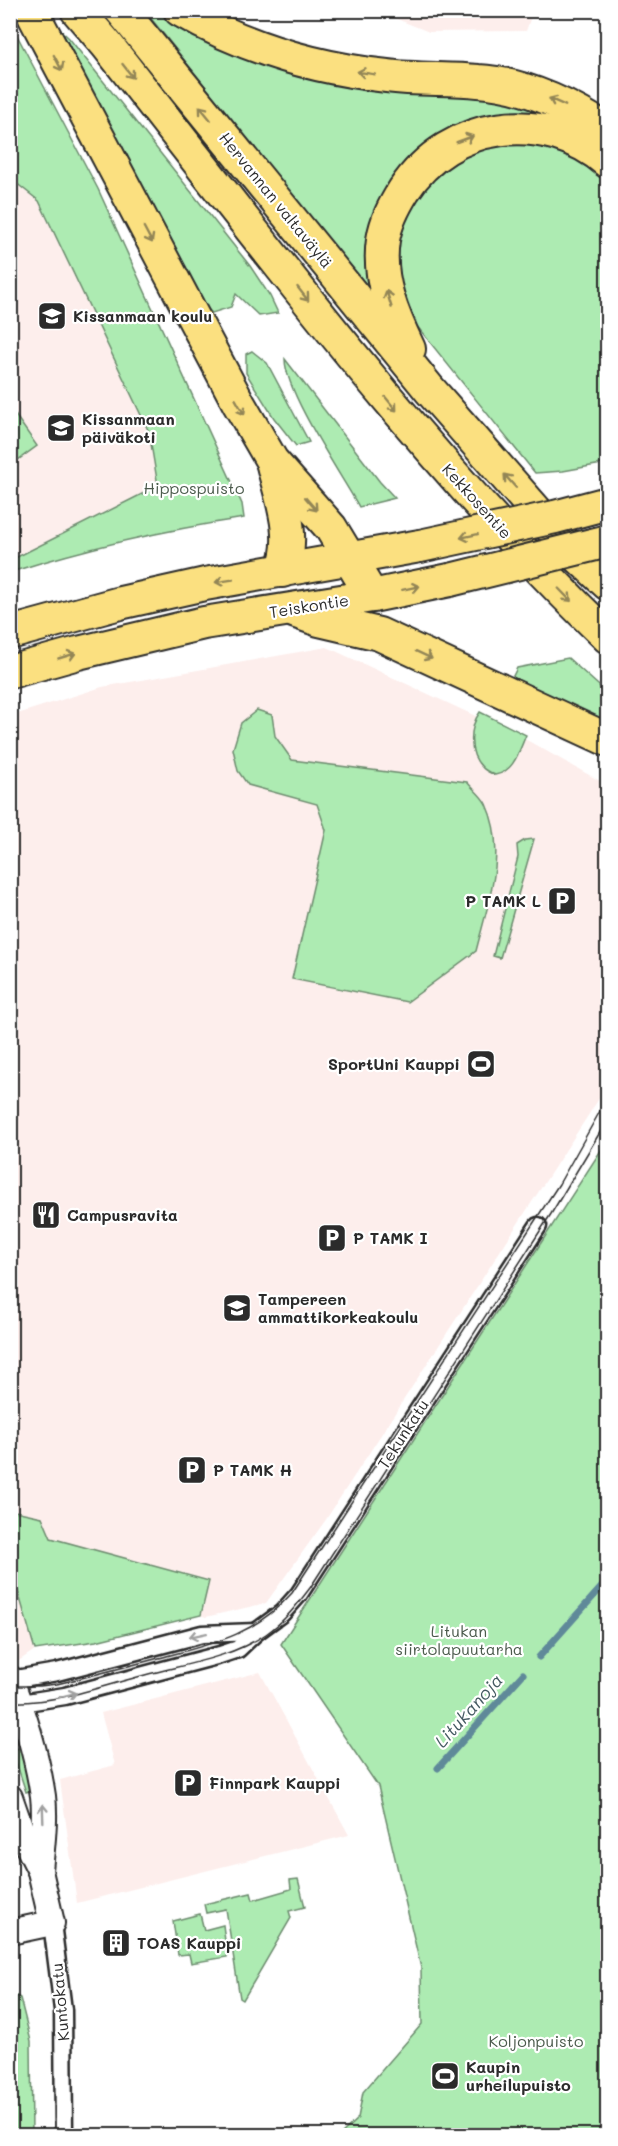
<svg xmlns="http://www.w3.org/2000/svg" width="618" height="2146" font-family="Mali,sans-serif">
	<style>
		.built { fill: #fdeeec }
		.green { fill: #adebb2; stroke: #6c8b6e; stroke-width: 1.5 }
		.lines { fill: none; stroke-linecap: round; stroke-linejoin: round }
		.stream { stroke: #5f8999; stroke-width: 7 }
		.street-casing { stroke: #2b2b2b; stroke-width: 21 }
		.secondary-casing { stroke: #2b2b2b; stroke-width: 28 }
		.highway-casing { stroke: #2b2b2b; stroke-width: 36 }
		.street { stroke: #fff; stroke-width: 16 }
		.secondary { stroke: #fff; stroke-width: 24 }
		.highway { stroke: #fbe080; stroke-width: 32 }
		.tram { stroke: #2b2b2b; stroke-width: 1.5 }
		.highway-bridge-casing { stroke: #2b2b2b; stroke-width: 36; stroke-linecap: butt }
		.highway-bridge { stroke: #fbe080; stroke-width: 32 }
		.oneway { stroke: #938656 }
		.oneway2 { stroke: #a0a0a0 }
		.labels { text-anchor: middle; stroke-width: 4.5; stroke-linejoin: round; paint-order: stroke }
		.street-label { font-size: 16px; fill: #2b2b2b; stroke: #fff }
		.poi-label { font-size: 16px; font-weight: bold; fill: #2b2b2b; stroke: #fff; text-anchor: start }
		.park-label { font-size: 16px; fill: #4c5b4d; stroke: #fff }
		.water-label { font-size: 18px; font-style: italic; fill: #455a62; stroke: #fff }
	</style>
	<rect width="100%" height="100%" fill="#fff"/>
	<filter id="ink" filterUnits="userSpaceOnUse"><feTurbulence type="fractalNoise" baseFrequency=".0167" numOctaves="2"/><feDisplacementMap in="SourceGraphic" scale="12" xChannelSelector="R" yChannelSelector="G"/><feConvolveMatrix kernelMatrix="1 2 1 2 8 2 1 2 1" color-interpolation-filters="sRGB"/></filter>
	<g filter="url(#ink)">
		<g class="built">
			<path d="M377,11H533L526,31L429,32Z"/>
			<path d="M10,179L39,201L149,432L158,486L11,560Z"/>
			<path d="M327,647L523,738L607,785V1082L602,1094L325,1521L266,1603L206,1617L200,1615L96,1641L35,1650L11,1666V716L102,687Z"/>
			<path d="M260,1672L349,1835L77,1903L60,1780L115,1765L101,1713Z"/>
		</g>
		<g class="green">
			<path d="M145,11H159L221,45L526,98L569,125C553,121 536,115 520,113C463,108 397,150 379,205C377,213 379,224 379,233C379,256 379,279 378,302Z"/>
			<path d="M10,22L98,189L242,504L244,518C165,530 86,548 11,572V560L158,486L149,432L39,201L11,179Z"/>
			<path d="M55,25L69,38L250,266L270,296L278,313L259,316L236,294L231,307L212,313L196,298Z"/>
			<path d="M530,137L566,147L607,174V463L563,471L535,473L408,315L397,282V252L402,218L445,159Z"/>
			<path d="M252,351L267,363L309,442L296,446L274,418L246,373V354Z"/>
			<path d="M285,359L380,482L395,498L359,507C341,475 285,392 285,359Z"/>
			<path d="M11,409L37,446L11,465H10Z"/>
			<path d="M568,658L607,693V729L511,680L517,668Z"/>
			<path d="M257,710L272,715L275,736L292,760L467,782C473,789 482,796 486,804C508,852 488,903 476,951L407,1002L292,979L326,830L317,804L248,785L238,771L233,749L241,723Z"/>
			<path d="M480,712L526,735C519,751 514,772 495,775C491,773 485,771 482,767C468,754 469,727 480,712Z"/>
			<path d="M534,839L500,958L493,956L518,857L517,845L525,840Z"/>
			<path d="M607,1141V2135H340L358,2118L363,2092L422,2024L421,1968L378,1786L281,1644Z"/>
			<path d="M10,1510L42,1517L51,1538L209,1581L201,1615L96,1641L35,1650L13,1574L11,1570Z"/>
			<path d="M23,1747L32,1790L26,1792L12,1750Z"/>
			<path d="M298,1879L305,1907L289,1911L291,1918L243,2000L240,1998L226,1909L206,1913L204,1904L251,1893L253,1900L291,1889L290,1880Z"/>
			<path d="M200,1914L204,1930L223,1925L227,1957L191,1963L189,1954L178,1955L173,1921Z"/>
			<path d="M11,1993L20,1998L31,2041L32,2135H11Z"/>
		</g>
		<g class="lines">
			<g class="stream">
				<path d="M539,1657L608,1580"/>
				<path d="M438,1768L523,1674"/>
			</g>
			<g class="street-casing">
				<g id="street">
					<path d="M10,1680L57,1672L202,1634L256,1632"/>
					<path d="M10,1702H27L65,1696L220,1655L238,1649L256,1632L282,1613L299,1594L538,1226"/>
					<path d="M52,1923L63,2010L64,2136"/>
				</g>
			</g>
			<g class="secondary-casing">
				<g id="secondary">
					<path d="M10,1678C25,1716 37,1756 43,1796C46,1820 42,1846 40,1871"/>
					<path d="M10,1797L26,1843L40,1871L52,1923L10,1932"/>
				</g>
			</g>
			<g class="highway-casing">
				<g id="highway">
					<path d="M31,10L239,404L272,461L331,528L372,596"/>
					<path d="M77,10L107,45C267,248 421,457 608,637"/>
					<path d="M121,10L430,390L566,545L608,584"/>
					<path d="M180,10C243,47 315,68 387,76C417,80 448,78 478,81C525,84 569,105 608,131"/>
					<path d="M409,349C393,316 377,278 383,240C386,221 394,206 404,190C450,120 545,108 608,162"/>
					<path d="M273,465C281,498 297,537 282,571"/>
					<path d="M296,612L319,620L379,634L608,740"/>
					<path d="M10,633L120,603L205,584L420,546"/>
					<path d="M10,672L78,653L204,623L372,596L450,580"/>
				</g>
			</g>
			<use href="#street" class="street"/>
			<use href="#secondary" class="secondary"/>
			<use href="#highway" class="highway"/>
			<g class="tram">
				<path d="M10,1686H40L57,1684C91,1676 125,1667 159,1658C212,1644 254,1636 292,1593L559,1184L608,1097"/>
				<path d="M10,1702C56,1704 102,1686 145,1675C185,1664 231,1658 266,1634C285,1621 297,1605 310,1588L551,1214L608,1119"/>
			</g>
			<g class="highway-bridge-casing">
				<g id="highway-bridge">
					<path d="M420,546L555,517L608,503"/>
					<path d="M450,580L608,541"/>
				</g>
			</g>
			<use href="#highway-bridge" class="highway-bridge"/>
		</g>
		<defs><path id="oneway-shaft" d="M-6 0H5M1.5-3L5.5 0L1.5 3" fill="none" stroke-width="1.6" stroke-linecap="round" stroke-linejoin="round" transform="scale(1.5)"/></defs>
		<g class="oneway">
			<use href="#oneway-shaft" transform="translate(58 63) rotate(62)"/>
			<use href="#oneway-shaft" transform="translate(128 71) rotate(52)"/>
			<use href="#oneway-shaft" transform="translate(366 73) rotate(-171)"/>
			<use href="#oneway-shaft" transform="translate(557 102) rotate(-156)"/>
			<use href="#oneway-shaft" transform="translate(205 113) rotate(-129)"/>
			<use href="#oneway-shaft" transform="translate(465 139) rotate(-21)"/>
			<use href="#oneway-shaft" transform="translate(148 235) rotate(62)"/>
			<use href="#oneway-shaft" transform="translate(303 294) rotate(52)"/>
			<use href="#oneway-shaft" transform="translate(389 299) rotate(-107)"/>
			<use href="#oneway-shaft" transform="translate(391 404) rotate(51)"/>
			<use href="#oneway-shaft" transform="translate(240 407) rotate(60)"/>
			<use href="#oneway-shaft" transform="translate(510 481) rotate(-131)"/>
			<use href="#oneway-shaft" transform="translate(311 504) rotate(49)"/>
			<use href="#oneway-shaft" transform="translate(469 536) rotate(168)"/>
			<use href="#oneway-shaft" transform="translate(224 581) rotate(171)"/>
			<use href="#oneway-shaft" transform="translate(411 588) rotate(-12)"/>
			<use href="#oneway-shaft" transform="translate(565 595) rotate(46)"/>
			<use href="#oneway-shaft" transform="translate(424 655) rotate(25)"/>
			<use href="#oneway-shaft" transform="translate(67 656) rotate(-16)"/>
		</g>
		<g class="oneway2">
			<use href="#oneway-shaft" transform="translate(198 1635) rotate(168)"/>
			<use href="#oneway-shaft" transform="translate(68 1695) rotate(-14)"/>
			<use href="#oneway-shaft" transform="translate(43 1813) rotate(-92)"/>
		</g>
	</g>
	<defs>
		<g id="school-square" transform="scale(1.5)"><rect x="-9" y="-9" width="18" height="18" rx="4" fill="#2b2b2b" stroke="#fff"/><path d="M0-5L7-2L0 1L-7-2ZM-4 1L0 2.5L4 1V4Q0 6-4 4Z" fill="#fff"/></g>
		<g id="parking-square" transform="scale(1.5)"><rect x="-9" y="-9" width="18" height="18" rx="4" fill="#2b2b2b" stroke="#fff"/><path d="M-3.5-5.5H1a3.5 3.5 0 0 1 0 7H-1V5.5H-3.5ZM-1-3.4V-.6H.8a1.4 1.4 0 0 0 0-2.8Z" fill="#fff"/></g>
		<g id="stadium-square" transform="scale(1.5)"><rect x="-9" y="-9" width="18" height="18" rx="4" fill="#2b2b2b" stroke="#fff"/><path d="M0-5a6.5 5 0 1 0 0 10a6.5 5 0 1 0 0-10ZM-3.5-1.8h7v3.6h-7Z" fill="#fff"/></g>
		<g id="restaurant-square" transform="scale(1.5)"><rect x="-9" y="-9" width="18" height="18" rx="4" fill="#2b2b2b" stroke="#fff"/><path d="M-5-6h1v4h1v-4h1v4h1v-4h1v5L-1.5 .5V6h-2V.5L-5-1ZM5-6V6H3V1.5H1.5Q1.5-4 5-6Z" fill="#fff"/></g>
		<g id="university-square" transform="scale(1.5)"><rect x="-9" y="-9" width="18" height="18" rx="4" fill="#2b2b2b" stroke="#fff"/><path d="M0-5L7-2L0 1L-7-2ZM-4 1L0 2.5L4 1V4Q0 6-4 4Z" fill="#fff"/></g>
		<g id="building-square" transform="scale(1.5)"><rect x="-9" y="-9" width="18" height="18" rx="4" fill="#2b2b2b" stroke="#fff"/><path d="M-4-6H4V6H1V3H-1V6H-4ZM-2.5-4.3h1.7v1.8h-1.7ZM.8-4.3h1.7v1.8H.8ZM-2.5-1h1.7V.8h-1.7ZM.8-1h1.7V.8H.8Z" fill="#fff"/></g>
	</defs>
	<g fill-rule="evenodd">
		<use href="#school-square" x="52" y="316"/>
		<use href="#school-square" x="61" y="428"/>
		<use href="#parking-square" x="562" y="901"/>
		<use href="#stadium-square" x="481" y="1064"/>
		<use href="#restaurant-square" x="46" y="1215"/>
		<use href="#parking-square" x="332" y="1238"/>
		<use href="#university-square" x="237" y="1308"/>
		<use href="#parking-square" x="192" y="1470"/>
		<use href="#parking-square" x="188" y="1783"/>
		<use href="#building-square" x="116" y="1943"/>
		<use href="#stadium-square" x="445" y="2076"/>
	</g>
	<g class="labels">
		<g class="street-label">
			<text transform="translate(276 200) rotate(51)" y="6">Hervannan valtaväylä</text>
			<text transform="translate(477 501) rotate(48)" y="6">Kekkosentie</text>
			<text transform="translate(309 606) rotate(-9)" y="6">Teiskontie</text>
			<text transform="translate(403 1434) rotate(-57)" y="6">Tekunkatu</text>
			<text transform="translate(60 2002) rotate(-95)" y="6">Kuntokatu</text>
		</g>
		<g class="poi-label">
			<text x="73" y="322">Kissanmaan koulu</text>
			<text x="82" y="425">Kissanmaan<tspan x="82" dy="18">päiväkoti</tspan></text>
			<text x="541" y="907" text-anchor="end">P TAMK L</text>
			<text x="460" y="1070" text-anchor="end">SportUni Kauppi</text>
			<text x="67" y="1221">Campusravita</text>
			<text x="353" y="1244">P TAMK I</text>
			<text x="258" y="1305">Tampereen<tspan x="258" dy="18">ammattikorkeakoulu</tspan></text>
			<text x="213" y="1476">P TAMK H</text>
			<text x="209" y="1789">Finnpark Kauppi</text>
			<text x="137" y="1949">TOAS Kauppi</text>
			<text x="466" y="2073">Kaupin<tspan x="466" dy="18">urheilupuisto</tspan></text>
		</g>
		<g class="park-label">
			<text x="194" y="494">Hippospuisto</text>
			<text x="459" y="1637">Litukan<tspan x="459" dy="18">siirtolapuutarha</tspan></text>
			<text x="536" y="2047">Koljonpuisto</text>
		</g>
		<g class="water-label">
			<text transform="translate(469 1711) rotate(-48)" y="6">Litukanoja</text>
		</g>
	</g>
	<rect width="618" height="2146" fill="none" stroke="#fff" stroke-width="36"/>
	<rect x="18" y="18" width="582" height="2110" fill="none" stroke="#2b2b2b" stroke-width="2" filter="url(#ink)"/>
</svg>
